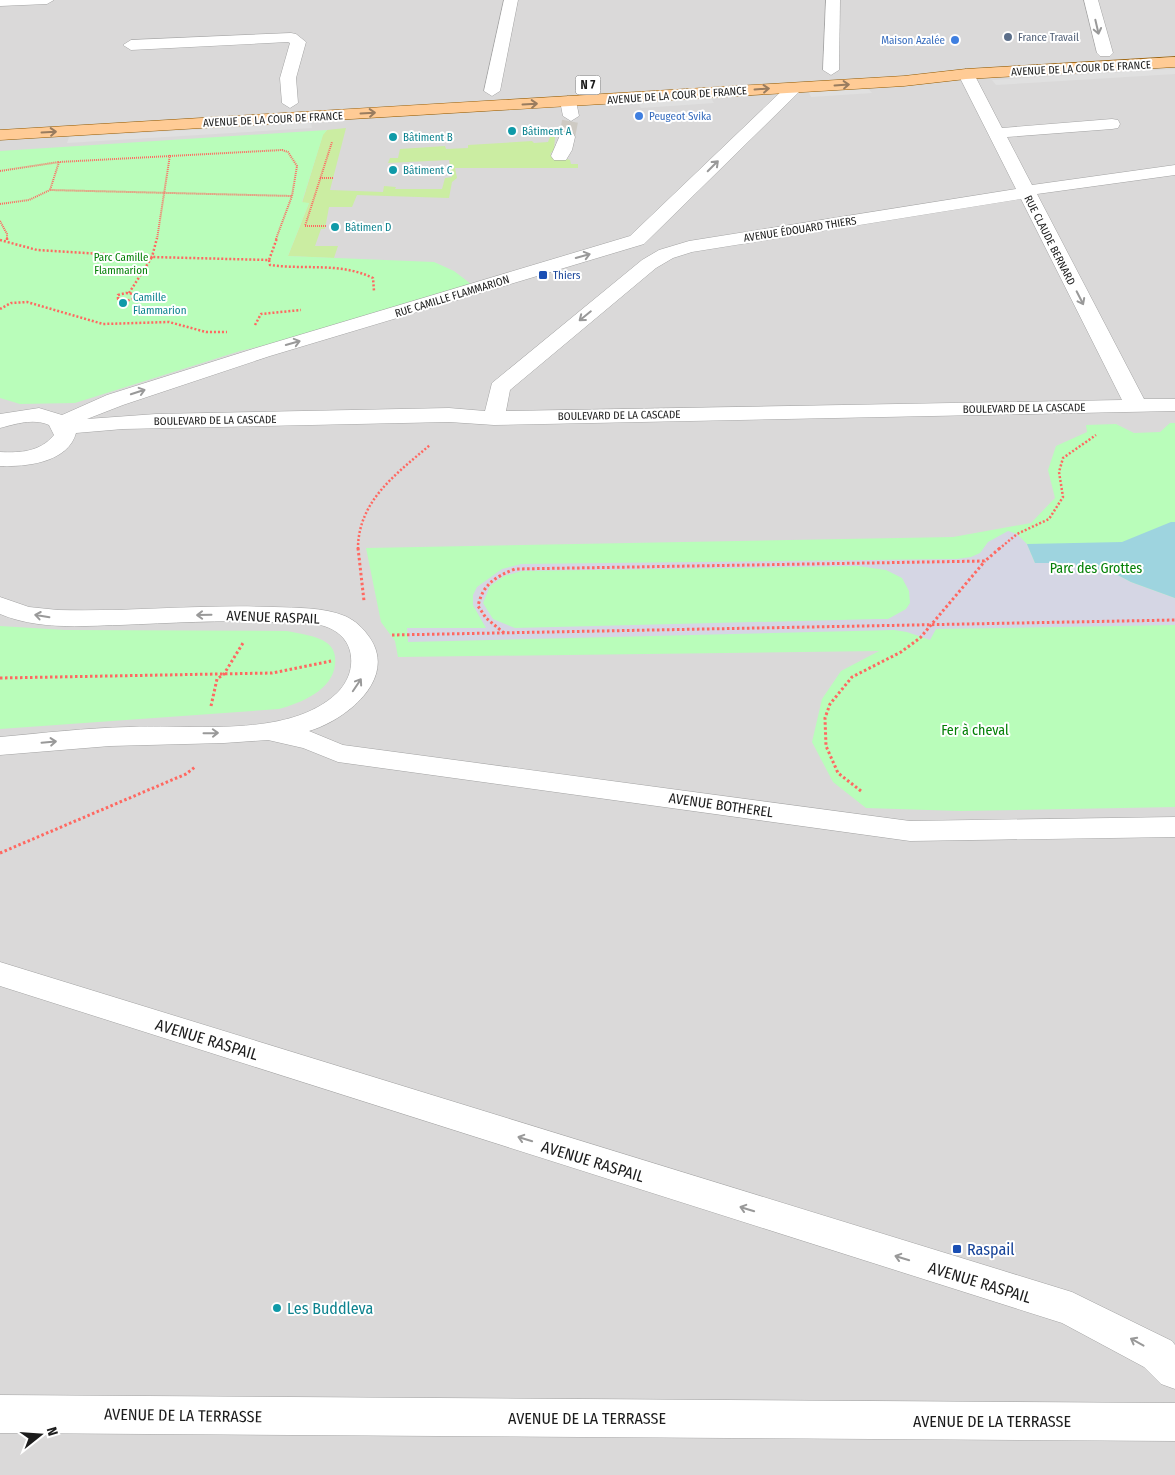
<svg xmlns="http://www.w3.org/2000/svg" width="1175" height="1475" font-family="'Fira Sans Condensed',sans-serif">
	<style>
		.residential { fill: #dad9d9 }
		.grass { fill: #cbeda2 }
		.park { fill: #b9fdba }
		.parking { fill: #e0e0e0 }
		.plaza { fill: #d5d6e4; fill-rule: evenodd }
		.water { fill: #9ed4df }
		.lines { fill: none; stroke-linecap: round; stroke-linejoin: round }
		.minor-tunnel { stroke: #cecac3; stroke-width: 16; stroke-dasharray: 16 8; stroke-linecap: butt }
		.minor-casing { stroke: #a3a3a3; stroke-width: 1 }
		.major-casing { stroke: #945a00; stroke-width: 1 }
		.path-far2 { stroke: #ff6861; stroke-width: 2; stroke-dasharray: 1 1; stroke-linecap: butt }
		.path-far1 { stroke: #ff6861; stroke-width: 2.5; stroke-dasharray: 2 2; stroke-linecap: butt }
		.path { stroke: #ff6861; stroke-width: 3; stroke-dasharray: 2.5 2.5; stroke-linecap: butt }
		.minor { fill: #fff; fill-rule: evenodd }
		.major { fill: #ffcb95; fill-rule: evenodd }
		.oneway { stroke: #999 }
		.oneway2 { stroke: #997c5f }
		.service-dot { fill: #5c6f8a; stroke: #fff; stroke-width: 2 }
		.shop-dot { fill: #3f7fe0; stroke: #fff; stroke-width: 2 }
		.culture-dot { fill: #0f9aa8; stroke: #fff; stroke-width: 2 }
		.transit-dot { fill: #1a4fb4; stroke: #fff; stroke-width: 2 }
		.labels { text-anchor: middle; stroke-width: 4; stroke-linejoin: round; paint-order: stroke }
		.far-service-label { font-size: 11px; fill: #4e5e75; stroke: #fff; text-anchor: start }
		.far-shop-label { font-size: 11px; fill: #366cbe; stroke: #fff; text-anchor: end }
		.far-street-label { font-size: 11px; fill: #1c1c1c; stroke: #fff }
		.far-culture-label { font-size: 11px; fill: #0d838f; stroke: #fff; text-anchor: start }
		.far-park-label { font-size: 11px; fill: #048007; stroke: #fff }
		.far-transit-label { font-size: 11px; fill: #164399; stroke: #fff; text-anchor: start }
		.shield { fill: #fff; stroke: #606060; stroke-width: 1 }
		.shield-label { font-size: 12px; font-weight: bold; fill: #1c1c1c }
		.park-label { font-size: 14px; fill: #048007; stroke: #fff }
		.street-label { font-size: 14px; fill: #1c1c1c; stroke: #fff }
		.near-street-label { font-size: 16px; fill: #1c1c1c; stroke: #fff }
		.near-transit-label { font-size: 16px; fill: #164399; stroke: #fff; text-anchor: start }
		.near-culture-label { font-size: 16px; fill: #0d838f; stroke: #fff; text-anchor: start }
	</style>
	<rect width="100%" height="100%" fill="#eee9e1"/>
	<rect class="residential" x="0" y="0" width="1175" height="1475"/>
	<path class="grass" d="M346,128L330,190L383,192L384,186L396,187L395,189H442L445,178L452,177L449,160L388,163L390,158H398L400,149L445,146L446,149L468,148V145L532,141L534,143L548,142L550,137H555L554,150L550,154L570,160L571,164H578V168H455L457,178L452,182L449,198L357,195L352,207H329L325,229H321L315,246H338L334,258L288,256L309,203H302L323,134L327,130Z"/>
	<g class="park">
		<path d="M327,130L323,135L302,202L309,203L288,256L434,262L454,271L471,284L279,342L240,351L75,403L20,404L0,398V151Z"/>
		<path d="M1170,423H1175V807L960,811L866,808L833,782L812,742L822,699L841,671L879,651L398,657L395,641L381,622L366,548L953,537L1031,523L1055,498L1048,470L1056,446L1087,432L1086,425L1116,424L1134,433L1160,432Z"/>
		<path d="M0,626L65,630L287,631C300,634 316,635 327,643C334,648 336,656 335,664C333,690 301,703 279,709L0,729Z"/>
	</g>
	<g class="parking">
		<path d="M1175,69V74L996,85L992,80Z"/>
		<path d="M868,88L872,93L811,97L808,91Z"/>
		<path d="M711,98L714,103L641,108L638,102Z"/>
		<path d="M311,123L312,128L67,143L69,137Z"/>
	</g>
	<path class="plaza" d="M1008,531L1017,534L1027,544L1035,563H1075L1079,570H1108L1131,582L1175,598V625L936,629L930,640L907,632L894,630L408,642L407,628H486L473,605V595L477,587L502,569L521,564L957,559L971,557L980,553L988,542ZM858,566L886,570L902,578L909,591L910,603L906,609L888,619H878L515,628L493,619L483,603L490,586L504,576L522,571Z"/>
	<path class="water" d="M1171,522H1175V598L1131,582L1108,570H1078L1075,563H1035L1027,544L1122,542Z"/>
	<g class="lines">
		<path class="minor-tunnel" d="M567,137L571,116"/>
		<g class="minor-casing">
			<g id="minor">
				<path d="M0,0H54L47,4L0,6Z"/>
				<path d="M504,0H518L500,91L492,96L484,91Z"/>
				<path d="M826,0H840L839,70L831,75L823,70Z"/>
				<path d="M1084,0H1098L1113,53L1110,56H1100L1097,53Z"/>
				<path d="M291,33L296,34L306,42L296,78L298,103L290,108L282,103L280,78L290,43L288,42L131,50L123,45L131,40Z"/>
				<path d="M966,69L974,74L1002,128L1112,119L1118,120L1120,124L1118,128L1112,129L1007,137L1032,185L1175,165V175L1037,194L1144,399H1175V411L494,425L449,422L123,429L76,433C68,463 25,467 0,466V452C20,453 40,452 54,435L49,425C33,418 16,424 0,428V414L39,408L62,415L107,395L256,348L630,236L788,85H800L802,88L800,91L644,244L270,356L123,405L87,419L156,414L449,408L485,411L492,383L642,260L659,250L689,241L1016,189L958,74ZM1021,199L1122,400L506,411L510,390L656,268L673,258L692,252Z"/>
				<path d="M568,96L576,101L579,116L571,121L563,116L560,101Z"/>
				<path d="M567,132L573,133L575,137L572,150L566,160H554L551,156L561,133Z"/>
				<path d="M0,597L29,607L58,610C130,612 202,604 274,607C297,608 323,607 345,616C356,621 363,628 370,638C398,680 344,721 309,731L343,745L910,821L1175,817V837L910,841L338,762L303,748L268,740L224,743L110,746L0,755V737C43,733 86,728 129,727C191,724 289,739 337,693C348,682 354,667 350,651C347,639 337,630 324,626C308,621 288,623 272,622C221,620 170,623 120,625C80,626 38,630 0,614Z"/>
				<path d="M0,962L1072,1292L1172,1341L1175,1345V1389L1161,1384L1144,1367L1062,1323L0,986Z"/>
				<path d="M0,1395L1175,1403V1441L0,1433Z"/>
			</g>
		</g>
		<g class="major-casing">
			<path id="major" d="M1175,57V67L966,79L904,86L0,140V130L904,76L966,69Z"/>
		</g>
		<g class="path-far2">
			<path d="M282,150L288,152L297,166L292,196L50,190L59,162Z"/>
			<path d="M0,171L59,162"/>
			<path d="M320,178H333"/>
			<path d="M0,204L29,200L50,190"/>
			<path d="M0,221L7,234V239"/>
			<path d="M326,226H305L332,142"/>
			<path d="M157,239L170,155"/>
			<path d="M276,239L292,196"/>
		</g>
		<g class="path-far1">
			<path d="M7,238V240"/>
			<path d="M0,240L37,250L152,257L157,238"/>
			<path d="M269,260L270,265C306,270 340,262 373,278L374,291"/>
			<path d="M126,293L133,294L134,298L127,301L118,299V295Z"/>
			<path d="M129,293L152,257L269,260L277,238"/>
			<path d="M0,309L11,303L27,302L103,324L169,322L206,332H227"/>
			<path d="M255,325L261,314L301,310"/>
			<path d="M358,549C358,501 396,474 430,445"/>
			<path d="M999,549L1017,534L1049,519L1063,497L1059,472L1063,458L1096,435"/>
		</g>
		<g class="path">
			<path d="M358,548L364,601"/>
			<path d="M504,633L486,618L478,606C483,584 495,577 515,569L985,561L1000,548"/>
			<path d="M392,635L1175,620"/>
			<path d="M0,678L272,673L331,661"/>
			<path d="M211,706L217,679L224,674L243,643"/>
			<path d="M861,791L838,773L826,746L825,718L830,704L852,677L901,652L920,638L985,561"/>
			<path d="M0,853L186,774L195,767"/>
		</g>
		<use href="#minor" class="minor"/>
		<use href="#major" class="major"/>
	</g>
	<defs><path id="oneway-shaft" d="M-6 0H5M1.5-3L5.5 0L1.5 3" fill="none" stroke-width="1.6" stroke-linecap="round" stroke-linejoin="round" transform="scale(1.25)"/></defs>
	<g class="oneway">
		<use href="#oneway-shaft" transform="translate(1097 27) rotate(77)"/>
		<use href="#oneway-shaft" transform="translate(713 166) rotate(-45)"/>
		<use href="#oneway-shaft" transform="translate(583 256) rotate(-16)"/>
		<use href="#oneway-shaft" transform="translate(1080 298) rotate(63)"/>
		<use href="#oneway-shaft" transform="translate(585 316) rotate(141)"/>
		<use href="#oneway-shaft" transform="translate(293 343) rotate(-16)"/>
		<use href="#oneway-shaft" transform="translate(138 392) rotate(-18)"/>
		<use href="#oneway-shaft" transform="translate(204 615) rotate(179)"/>
		<use href="#oneway-shaft" transform="translate(42 616) rotate(-171)"/>
		<use href="#oneway-shaft" transform="translate(357 685) rotate(-56)"/>
		<use href="#oneway-shaft" transform="translate(211 733) rotate(-1)"/>
		<use href="#oneway-shaft" transform="translate(49 742) rotate(-5)"/>
		<use href="#oneway-shaft" transform="translate(525 1139) rotate(-163)"/>
		<use href="#oneway-shaft" transform="translate(747 1209) rotate(-163)"/>
		<use href="#oneway-shaft" transform="translate(902 1258) rotate(-163)"/>
		<use href="#oneway-shaft" transform="translate(1137 1342) rotate(-151)"/>
	</g>
	<g class="oneway2">
		<use href="#oneway-shaft" transform="translate(842 85) rotate(-4)"/>
		<use href="#oneway-shaft" transform="translate(762 89) rotate(-4)"/>
		<use href="#oneway-shaft" transform="translate(530 104) rotate(-3)"/>
		<use href="#oneway-shaft" transform="translate(368 113) rotate(-3)"/>
		<use href="#oneway-shaft" transform="translate(49 132) rotate(-3)"/>
	</g>
	<circle class="service-dot" cx="1008" cy="37" r="5"/>
	<g class="shop-dot">
		<circle cx="955" cy="40" r="5"/>
		<circle cx="639" cy="116" r="5"/>
	</g>
	<g class="culture-dot">
		<circle cx="512" cy="131" r="5"/>
		<circle cx="393" cy="137" r="5"/>
		<circle cx="393" cy="170" r="5"/>
		<circle cx="335" cy="227" r="5"/>
		<circle cx="123" cy="303" r="5"/>
		<circle cx="277" cy="1308" r="5"/>
	</g>
	<g class="transit-dot">
		<rect x="538" y="270" width="10" height="10" rx="2.5"/>
		<rect x="952" y="1244" width="10" height="10" rx="2.5"/>
	</g>
	<g class="labels">
		<g class="far-service-label">
			<text x="1018" y="41">France Travail</text>
		</g>
		<g class="far-shop-label">
			<text x="945" y="44">Maison Azalée</text>
			<text x="649" y="120" text-anchor="start">Peugeot Svika</text>
		</g>
		<g class="far-street-label">
			<text transform="translate(1081 68) rotate(-3)" y="4">AVENUE DE LA COUR DE FRANCE</text>
			<text transform="translate(677 95) rotate(-4)" y="4">AVENUE DE LA COUR DE FRANCE</text>
			<text transform="translate(273 119) rotate(-3)" y="4">AVENUE DE LA COUR DE FRANCE</text>
			<text transform="translate(800 229) rotate(-9)" y="4">AVENUE ÉDOUARD THIERS</text>
			<text transform="translate(1050 240) rotate(63)" y="4">RUE CLAUDE BERNARD</text>
			<text transform="translate(452 296) rotate(-17)" y="4">RUE CAMILLE FLAMMARION</text>
			<text transform="translate(1024 408) rotate(-1)" y="4">BOULEVARD DE LA CASCADE</text>
			<text transform="translate(619 415) rotate(-1)" y="4">BOULEVARD DE LA CASCADE</text>
			<text transform="translate(215 420) rotate(-1)" y="4">BOULEVARD DE LA CASCADE</text>
		</g>
		<g class="far-culture-label">
			<text x="522" y="135">Bâtiment A</text>
			<text x="403" y="141">Bâtiment B</text>
			<text x="403" y="174">Bâtiment C</text>
			<text x="345" y="231">Bâtimen D</text>
			<text x="133" y="301">Camille<tspan x="133" dy="13">Flammarion</tspan></text>
		</g>
		<g class="far-park-label">
			<text x="121" y="261">Parc Camille<tspan x="121" dy="13">Flammarion</tspan></text>
		</g>
		<g class="far-transit-label">
			<text x="553" y="279">Thiers</text>
		</g>
		<rect class="shield" x="575.5" y="75.5" width="25" height="19" rx="4"/>
		<g class="shield-label">
			<text x="588" y="89">N 7</text>
		</g>
		<g class="park-label">
			<text x="1096" y="573">Parc des Grottes</text>
			<text x="975" y="735">Fer à cheval</text>
		</g>
		<g class="street-label">
			<text transform="translate(273 617) rotate(2)" y="5">AVENUE RASPAIL</text>
			<text transform="translate(721 805) rotate(8)" y="5">AVENUE BOTHEREL</text>
		</g>
		<g class="near-street-label">
			<text transform="translate(207 1039) rotate(17)" y="6">AVENUE RASPAIL</text>
			<text transform="translate(593 1161) rotate(17)" y="6">AVENUE RASPAIL</text>
			<text transform="translate(980 1282) rotate(17)" y="6">AVENUE RASPAIL</text>
			<text transform="translate(183 1415) rotate(1)" y="6">AVENUE DE LA TERRASSE</text>
			<text x="587" y="1424">AVENUE DE LA TERRASSE</text>
			<text x="992" y="1427">AVENUE DE LA TERRASSE</text>
		</g>
		<g class="near-transit-label">
			<text x="967" y="1255">Raspail</text>
		</g>
		<g class="near-culture-label">
			<text x="287" y="1314">Les Buddleva</text>
		</g>
	</g>
	<g transform="translate(40 1435) rotate(73)" stroke="#ffffff" stroke-width="4" paint-order="stroke">
	<path d="M0-4L9 19L0 12L-9 19Z" fill="#1c1c1c"/>
	<text y="-8" font-size="14" font-weight="bold" text-anchor="middle" fill="#1c1c1c">N</text>
	</g>
</svg>
